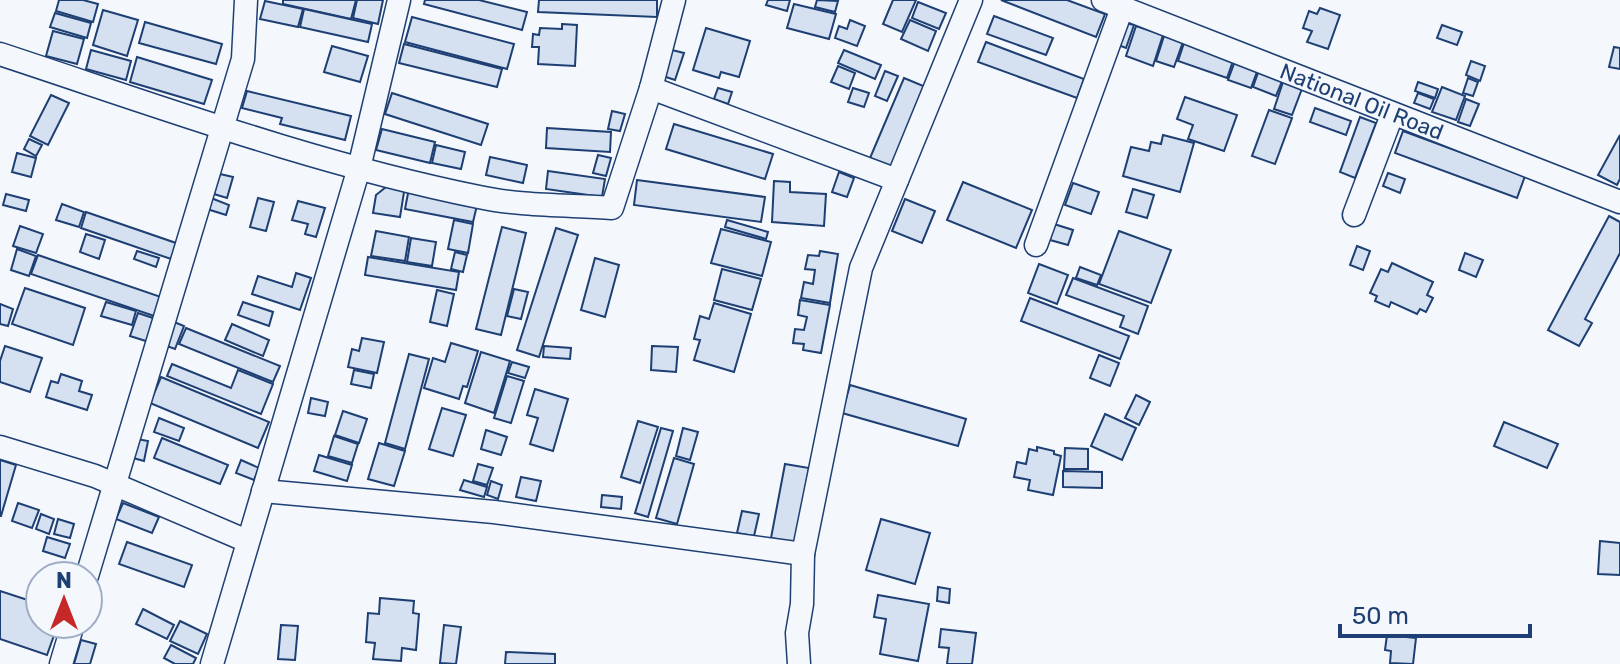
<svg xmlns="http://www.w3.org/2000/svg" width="1620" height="664" font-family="Rubik,sans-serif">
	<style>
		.building { fill: #d5e0f0; stroke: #1d3f73; stroke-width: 2 }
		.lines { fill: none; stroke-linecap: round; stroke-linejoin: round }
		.minor-casing { stroke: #1d3f73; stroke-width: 25 }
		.minor { stroke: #f4f7fb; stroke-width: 22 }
		.labels { text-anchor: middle; stroke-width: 6; stroke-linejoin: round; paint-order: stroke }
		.street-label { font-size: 22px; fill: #1d3f73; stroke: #f4f7fb }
	</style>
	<rect width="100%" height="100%" fill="#f4f7fb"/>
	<g class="building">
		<path d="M59,0H83L98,4L93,22L56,11Z"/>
		<path d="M283,0H356L351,19L283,4Z"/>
		<path d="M357,0H383L378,24L353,18Z"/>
		<path d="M425,0H479L527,12L522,30L424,4Z"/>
		<path d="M539,0H657V17L538,12Z"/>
		<path d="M768,0H790L787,11L766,5Z"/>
		<path d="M817,0L838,1L835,12L815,7Z"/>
		<path d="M893,0H916L902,32L883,24Z"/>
		<path d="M1001,0H1067L1105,14L1096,37Z"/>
		<path d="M265,1L303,9L298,27L260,19Z"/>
		<path d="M918,2L946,13L939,29L912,18Z"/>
		<path d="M794,4L836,14L829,39L787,28Z"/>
		<path d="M1320,8L1340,15L1328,49L1307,42L1312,31L1303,28L1309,11L1317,14Z"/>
		<path d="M304,9L372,24L368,42L300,27Z"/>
		<path d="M103,10L138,20L127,56L93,45Z"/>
		<path d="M55,13L91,23L87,38L50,27Z"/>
		<path d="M994,16L1053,38L1046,55L987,34Z"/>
		<path d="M412,17L514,44L507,69L405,42Z"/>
		<path d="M850,20L865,26L857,46L835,38L839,26L847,29Z"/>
		<path d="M910,20L936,31L928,51L901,39Z"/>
		<path d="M145,22L222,44L216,64L139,43Z"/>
		<path d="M1126,23L1134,25L1126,48L1118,45Z"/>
		<path d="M562,24L577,25L575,66L538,64L539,47H532L533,34L539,35L540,28L562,29Z"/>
		<path d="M1442,25L1462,32L1457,45L1437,38Z"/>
		<path d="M1136,26L1163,35L1153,66L1126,56Z"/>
		<path d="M706,28L750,41L739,77L721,72L719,78L693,70Z"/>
		<path d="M53,31L84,39L77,64L46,56Z"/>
		<path d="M1164,36L1183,42L1174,67L1156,61Z"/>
		<path d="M986,42L1084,79L1077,98L978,62Z"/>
		<path d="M1184,43L1233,61L1227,78L1178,61Z"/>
		<path d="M404,44L502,69L497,87L399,63Z"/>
		<path d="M332,46L368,56L360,82L324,72Z"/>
		<path d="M1614,47L1620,48V69L1609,67Z"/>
		<path d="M91,50L131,61L126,80L86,69Z"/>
		<path d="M672,50L684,53L675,80L663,76Z"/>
		<path d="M844,50L881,65L875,79L838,63Z"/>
		<path d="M137,57L212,80L204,104L130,82Z"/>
		<path d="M1235,61L1258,69L1251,88L1228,80Z"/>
		<path d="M1471,61L1485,66L1480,81L1466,75Z"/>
		<path d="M838,66L855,73L849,89L831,82Z"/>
		<path d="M1259,70L1283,79L1276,96L1253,87Z"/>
		<path d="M885,71L898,76L887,101L875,96Z"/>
		<path d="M904,78L933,90L899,170L870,158Z"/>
		<path d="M1468,78L1478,82L1473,96L1463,93Z"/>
		<path d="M1284,79L1303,86L1292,115L1274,109Z"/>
		<path d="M1418,82L1438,89L1435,98L1415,91Z"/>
		<path d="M1442,87L1465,96L1456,120L1432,112Z"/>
		<path d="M718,88L732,92L728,104L714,99Z"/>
		<path d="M853,88L869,93L864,107L848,102Z"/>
		<path d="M247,91L351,116L345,140L280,124L282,118L242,108Z"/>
		<path d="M392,93L488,124L481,145L385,114Z"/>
		<path d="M1418,93L1434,99L1430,109L1414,103Z"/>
		<path d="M51,95L69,103L48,145L30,136Z"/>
		<path d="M1185,97L1237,115L1224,151L1188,139L1193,125L1177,119Z"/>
		<path d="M1466,99L1479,104L1470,126L1458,122Z"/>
		<path d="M1315,108L1351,121L1346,135L1310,122Z"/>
		<path d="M1269,110L1292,118L1275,164L1252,156Z"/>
		<path d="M612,111L625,114L620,131L608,129Z"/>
		<path d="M1360,117L1376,123L1355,178L1340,172Z"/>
		<path d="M674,124L773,154L765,179L666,149Z"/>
		<path d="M547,128L611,132L610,152L546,148Z"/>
		<path d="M382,129L435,142L430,163L376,150Z"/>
		<path d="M1403,131L1525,176L1517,198L1395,153Z"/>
		<path d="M1163,135L1194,143L1180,192L1123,176L1131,147L1149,151L1151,142L1161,144Z"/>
		<path d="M1620,135V179L1617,185L1598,175Z"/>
		<path d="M29,139L42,145L36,156L24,149Z"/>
		<path d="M436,145L465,152L461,169L432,163Z"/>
		<path d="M17,153L36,158L31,177L12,172Z"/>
		<path d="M598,155L611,158L606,176L593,173Z"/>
		<path d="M490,157L527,165L523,183L486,175Z"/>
		<path d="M548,171L605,179L602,197L546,189Z"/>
		<path d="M839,172L854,178L847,197L832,192Z"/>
		<path d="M1388,173L1405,179L1400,193L1383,186Z"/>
		<path d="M220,174L233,177L227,198L214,194Z"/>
		<path d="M637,180L765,197L761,222L634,205Z"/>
		<path d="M774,181L790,182V192L826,194L824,226L772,222Z"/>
		<path d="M963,182L1032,210L1016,248L947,220Z"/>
		<path d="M391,183L405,186L400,217L373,213L376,195Z"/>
		<path d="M1073,183L1099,192L1091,214L1065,205Z"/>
		<path d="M409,188L478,201L473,222L405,209Z"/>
		<path d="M1133,189L1154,195L1147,218L1126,212Z"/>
		<path d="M6,194L29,200L26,211L3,205Z"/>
		<path d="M211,198L229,205L226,215L207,209Z"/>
		<path d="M258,198L274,202L266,231L250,227Z"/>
		<path d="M905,199L935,211L922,243L892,231Z"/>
		<path d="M298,201L325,208L316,237L305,234L308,224L292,220Z"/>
		<path d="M62,204L84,212L79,227L56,220Z"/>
		<path d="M86,212L176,243L171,259L81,228Z"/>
		<path d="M1609,216L1620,222V253L1585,319L1592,323L1579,346L1548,330Z"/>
		<path d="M454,220L473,224L468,253L448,249Z"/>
		<path d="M727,220L768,232L766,239L725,227Z"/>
		<path d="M1054,224L1073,230L1068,245L1050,240Z"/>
		<path d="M20,226L43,234L36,253L13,246Z"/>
		<path d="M502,227L526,233L501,335L476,329Z"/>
		<path d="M556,228L578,235L539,357L517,350Z"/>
		<path d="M721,229L771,242L762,276L711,263Z"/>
		<path d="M376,231L409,237L405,261L371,256Z"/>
		<path d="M1119,231L1171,250L1151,303L1099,284Z"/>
		<path d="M86,234L105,240L99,259L80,252Z"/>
		<path d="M411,238L436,242L432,266L407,262Z"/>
		<path d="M1357,246L1370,251L1363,270L1350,265Z"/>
		<path d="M17,249L36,256L29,276L11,270Z"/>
		<path d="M137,251L159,258L156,267L134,259Z"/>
		<path d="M820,251L838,254L830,303L801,298L804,282L813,284L815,270L805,269L808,255L819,256Z"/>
		<path d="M455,252L467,255L463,272L451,269Z"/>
		<path d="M1465,253L1483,260L1476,277L1459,270Z"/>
		<path d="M38,255L164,298L157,317L31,274Z"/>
		<path d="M368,257L459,272L456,290L365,275Z"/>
		<path d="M595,258L619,265L605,317L581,310Z"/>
		<path d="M1392,263L1433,282L1427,295L1433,298L1426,312L1420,309L1417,314L1391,302L1389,307L1375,301L1377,296L1370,293L1381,269L1388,272Z"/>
		<path d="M1039,264L1068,275L1057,304L1028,293Z"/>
		<path d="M1080,267L1101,275L1097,285L1076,278Z"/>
		<path d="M722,269L761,279L752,310L714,300Z"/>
		<path d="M296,273L311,278L300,310L252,294L258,276L292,287Z"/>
		<path d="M1073,278L1148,306L1138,334L1120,327L1124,316L1066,295Z"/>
		<path d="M25,288L85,308L73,345L12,324Z"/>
		<path d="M514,289L528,292L521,319L507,316Z"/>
		<path d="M437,290L454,294L447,326L430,322Z"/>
		<path d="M1030,298L1129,336L1120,359L1021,321Z"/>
		<path d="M800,300L830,305L821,353L803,350L804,344L793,343L795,329L804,330L807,317L798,315Z"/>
		<path d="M106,302L136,311L132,325L101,316Z"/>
		<path d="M243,302L273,312L269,326L238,315Z"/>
		<path d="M714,303L751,314L734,372L694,360L700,340L694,339L700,316L709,319Z"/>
		<path d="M0,304L13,309L8,326L0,324Z"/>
		<path d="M138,313L156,319L149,342L130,336Z"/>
		<path d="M174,322L184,326L175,349L164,345Z"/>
		<path d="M232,324L269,340L263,356L225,340Z"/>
		<path d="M186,328L280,366L273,382L179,344Z"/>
		<path d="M362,338L384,342L377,373L348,367L352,349L359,351Z"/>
		<path d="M451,343L478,351L467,387L463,386L459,399L424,388L433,358L445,362Z"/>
		<path d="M5,346L42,358L30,392L0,382V361Z"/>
		<path d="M544,346L571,348L570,359L543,357Z"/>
		<path d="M652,346L678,347L676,372L651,370Z"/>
		<path d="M481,352L510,361L494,413L465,403Z"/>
		<path d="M409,354L429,359L405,449L385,443Z"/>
		<path d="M1099,355L1119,363L1110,386L1090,378Z"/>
		<path d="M512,362L529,367L525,378L508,373Z"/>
		<path d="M172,364L231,388L238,370L273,384L261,414L167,376Z"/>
		<path d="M354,370L374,374L371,388L351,384Z"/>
		<path d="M61,374L82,381L79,391L92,395L87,410L46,397L51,381L58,383Z"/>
		<path d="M507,376L524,381L511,423L494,418Z"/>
		<path d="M161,377L269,422L258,448L150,403Z"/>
		<path d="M850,385L966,419L958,446L842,413Z"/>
		<path d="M535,389L568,399L553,451L530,444L538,418L527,415Z"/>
		<path d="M1136,395L1150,402L1139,425L1125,418Z"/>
		<path d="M311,398L328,402L325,416L308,413Z"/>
		<path d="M442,408L466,415L453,456L429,449Z"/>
		<path d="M343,411L367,419L359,443L335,435Z"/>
		<path d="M1105,414L1136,428L1122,460L1091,446Z"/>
		<path d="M159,418L184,428L179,441L154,432Z"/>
		<path d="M638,421L658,427L640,483L621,477Z"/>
		<path d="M1504,422L1558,444L1547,468L1494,446Z"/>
		<path d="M661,428L673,431L648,517L635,513Z"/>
		<path d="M683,428L698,432L690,460L676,456Z"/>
		<path d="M486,430L507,437L501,455L481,449Z"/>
		<path d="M334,436L358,444L352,463L328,456Z"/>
		<path d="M162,438L228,465L220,484L154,458Z"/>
		<path d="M137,439L148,441L144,461L133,458Z"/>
		<path d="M379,443L405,451L394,486L368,479Z"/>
		<path d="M1037,447L1054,451V454L1061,456L1053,495L1028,490L1030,480L1014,477L1017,462L1026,464L1029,449L1037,451Z"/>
		<path d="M1065,448L1088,449V469H1064Z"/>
		<path d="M319,455L352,465L347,481L314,471Z"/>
		<path d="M674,458L694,464L677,524L656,518Z"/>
		<path d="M0,460L16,465L1,516H0Z"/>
		<path d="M241,460L259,468L254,480L236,473Z"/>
		<path d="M478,464L493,468L487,485L473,481Z"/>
		<path d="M785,464L809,468L795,543L771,538Z"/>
		<path d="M1063,471L1102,472V488L1063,487Z"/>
		<path d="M521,477L541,481L536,501L516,497Z"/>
		<path d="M464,480L487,487L484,497L460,490Z"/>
		<path d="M491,481L502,485L498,499L487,495Z"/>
		<path d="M602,495L622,497L621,509L601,507Z"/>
		<path d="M18,503L39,510L32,528L12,521Z"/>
		<path d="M123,503L159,517L152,533L116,519Z"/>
		<path d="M742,511L759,514L754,536L737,533Z"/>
		<path d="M41,514L54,519L49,534L36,529Z"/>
		<path d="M58,519L74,524L70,538L54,534Z"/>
		<path d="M881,519L930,533L915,584L866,570Z"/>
		<path d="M47,537L70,544L65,558L43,551Z"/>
		<path d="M1600,541L1620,543V575L1598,574Z"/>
		<path d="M127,542L192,565L184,587L119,564Z"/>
		<path d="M938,587L950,589L949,603L937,601Z"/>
		<path d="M0,591L40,604V624H58L47,655L0,639Z"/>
		<path d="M878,595L929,604L918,661L880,654L886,619L874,617Z"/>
		<path d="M380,598L414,601L413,613L419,614L416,650L402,648L401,661L373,659L375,643L366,642L368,613L379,614Z"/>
		<path d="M143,609L174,625L167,639L136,624Z"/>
		<path d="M180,621L207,634L198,654L170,641Z"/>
		<path d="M281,625L298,626L295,660L278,659Z"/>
		<path d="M444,625L461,627L456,664L440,663Z"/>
		<path d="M941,629L976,633L972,664H947L949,648L939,647Z"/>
		<path d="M1387,635L1416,638L1413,664L1390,663L1391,651L1385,650Z"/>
		<path d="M81,640L96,644L90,664H74Z"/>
		<path d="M171,645L196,658L193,664H175L164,658Z"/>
		<path d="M506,652L555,654V664H505Z"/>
	</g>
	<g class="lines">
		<g class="minor-casing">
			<g id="minor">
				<path id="s1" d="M1103,0L1620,202"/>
				<path d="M0,54C158,106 316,164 479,197C519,206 570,205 612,208L651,88L897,180"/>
				<path d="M651,88L674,0"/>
				<path d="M1354,215L1392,115"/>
				<path d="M1036,245L1122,8"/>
				<path d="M0,447L95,476L247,541"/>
				<path d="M263,491L494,512L803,554L802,604L797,633L799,664"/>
				<path d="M803,554L861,268L971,0"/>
				<path d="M87,576L243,59L246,0"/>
				<path d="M61,664L73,624"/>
				<path d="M212,664L359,168L399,0"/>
			</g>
		</g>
		<use href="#minor" class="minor"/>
	</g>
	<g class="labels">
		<g class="street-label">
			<text dy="8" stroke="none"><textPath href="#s1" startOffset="278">National Oil Road</textPath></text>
		</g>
	</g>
	<g transform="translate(64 600)"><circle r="38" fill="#f4f7fb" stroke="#9eadc5" stroke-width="2"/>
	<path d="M0-6L14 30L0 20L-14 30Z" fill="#c62828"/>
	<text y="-12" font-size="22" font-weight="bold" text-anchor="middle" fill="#1d3f73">N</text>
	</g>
	<path d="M1340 624v12h190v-12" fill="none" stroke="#1d3f73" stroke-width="4"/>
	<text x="1352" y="624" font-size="24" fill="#1d3f73" stroke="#f4f7fb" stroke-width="6" paint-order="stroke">50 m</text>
</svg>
